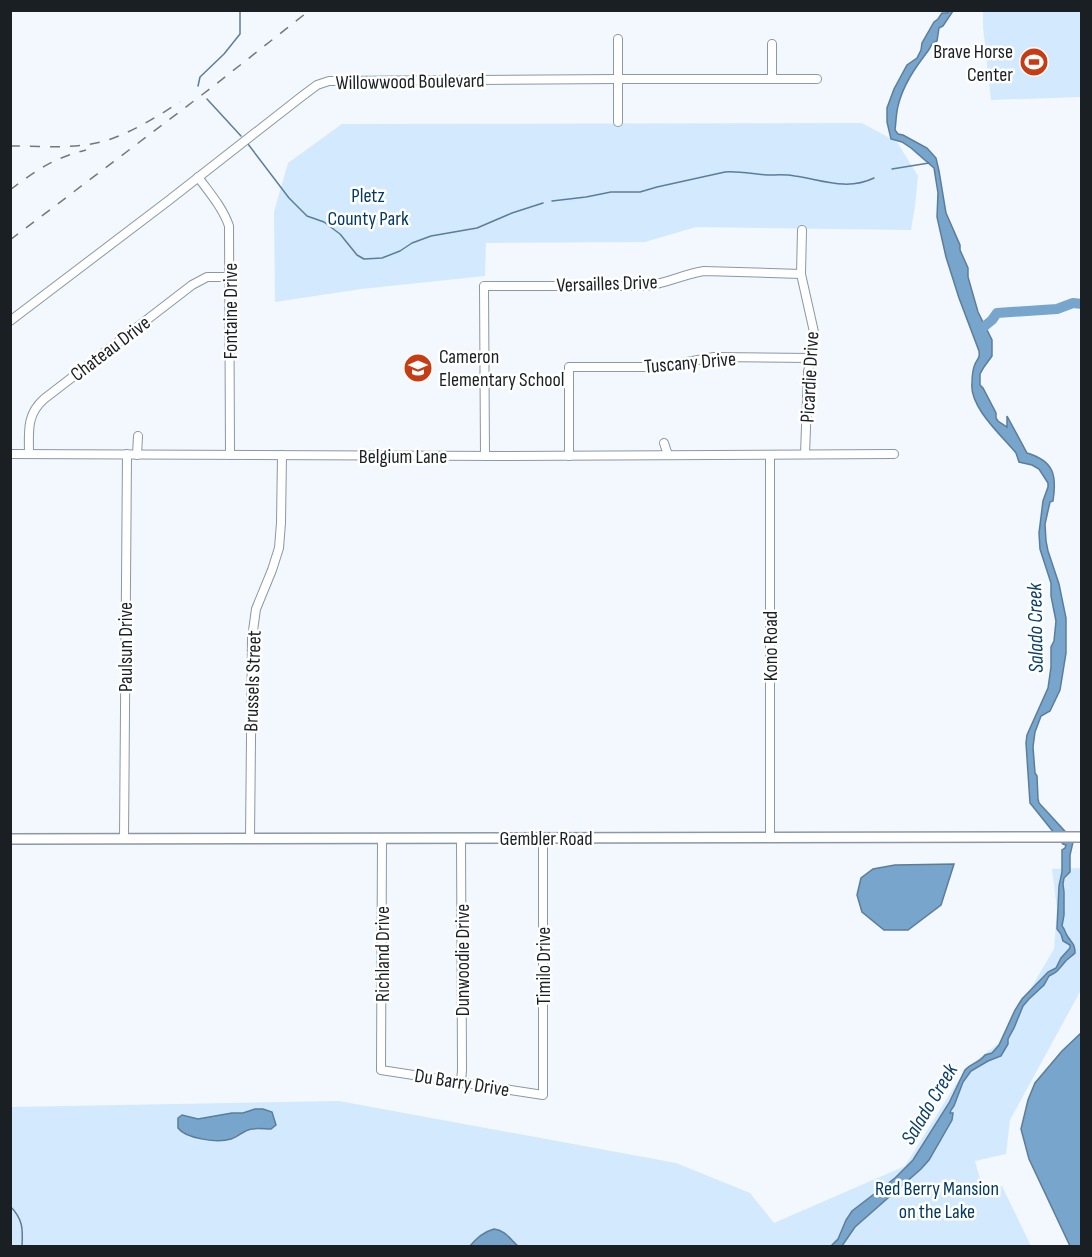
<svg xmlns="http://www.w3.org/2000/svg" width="1092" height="1257" font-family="'Sofia Sans Condensed',sans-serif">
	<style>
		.green { fill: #d2e9fe }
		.water { fill: #78a5cc; stroke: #5c7d9a; stroke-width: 1.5 }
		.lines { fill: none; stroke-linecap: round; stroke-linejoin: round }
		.stream { stroke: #5c7d9a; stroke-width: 1.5 }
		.river { stroke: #78a5cc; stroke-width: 10 }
		.minor-casing { stroke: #8b98a5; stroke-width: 10 }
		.major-casing { stroke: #8b98a5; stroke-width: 12 }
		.minor { stroke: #fff; stroke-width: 8 }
		.major { stroke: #fff; stroke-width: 9 }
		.rail { stroke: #73787d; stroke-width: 1.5; stroke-dasharray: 10 10; stroke-linecap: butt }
		.labels { text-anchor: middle; stroke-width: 5; stroke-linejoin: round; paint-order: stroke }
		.poi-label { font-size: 20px; fill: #1a1f24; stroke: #fff; text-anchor: end }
		.street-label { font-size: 20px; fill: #1a1f24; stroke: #fff }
		.park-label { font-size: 20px; fill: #033b60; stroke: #fff }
		.water-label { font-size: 21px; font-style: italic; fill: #0c4168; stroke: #fff }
	</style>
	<rect width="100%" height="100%" fill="#f2f8fd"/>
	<g class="green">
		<path d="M983,11H1081V97L991,100L983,27Z"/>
		<path d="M862,123L897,142L918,176L915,206L911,230L696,227L645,242L486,243L485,276L361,289L275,302L274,212L288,163L342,124Z"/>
		<path d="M1081,868V990L1010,1120L1006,1154L975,1161L983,1189L1002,1186L1031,1246H11V1107L339,1101L676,1163L750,1193L774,1223L905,1166L966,1068L998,1044L1054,949L1057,909L1052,869Z"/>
	</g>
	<g class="water">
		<path d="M949,11H953L943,26L939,28L937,41C930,43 932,46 928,51C915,68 903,85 898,106C896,114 896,123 895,130L898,134L903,135L927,148L936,158L939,171L946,213L960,245V250L968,268V277L978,312L992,340V356L984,367L980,374V385L983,388L996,413V418L998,421L1007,427V416L1027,453C1054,461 1057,475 1053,501L1050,502L1045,524L1046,541L1048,551L1059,584L1066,618V653L1060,690L1050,711L1041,716L1035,732L1033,747L1035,773L1037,776L1038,799L1039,803L1072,839L1073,842L1070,855V872L1064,878L1063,884L1064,892V915L1062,926C1065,929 1065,933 1068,937C1072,943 1075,944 1075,953C1071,957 1067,959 1064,963C1058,970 1058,972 1049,976L1044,985L1029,999L1023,1006L1014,1028L1008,1039V1044L1001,1056L988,1061L971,1071L963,1082L954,1106L951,1110L950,1113H953L952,1120L929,1160L921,1169L855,1227L842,1246H831L838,1239L846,1220L852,1211L895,1178L913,1160L949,1103L965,1070C971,1063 978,1064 985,1055L992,1053L999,1045L1015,1010L1022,999L1048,972L1056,968L1061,958L1070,948V945L1063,941L1061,934L1057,929L1059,886L1062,872V850L1065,848L1066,845L1063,844L1030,803L1026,743L1027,735L1048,688L1051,667V647L1054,641L1056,621L1051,596V583L1040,549L1039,533L1043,501L1048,487V483L1039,469L1032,465L1019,462L1016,453C1002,436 969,407 972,383C972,377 973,369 975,364C978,358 980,358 979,351L959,298L946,257L937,217L938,193L934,168L911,148L902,142L891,139L887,122V108L894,89L907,65L917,58L921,50L922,43L934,22L938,19L942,13H947Z"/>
		<path d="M954,864L941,905L908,930H884L862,912L857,895L861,878L873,869L895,865Z"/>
		<path d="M1081,1033V1246H1070L1029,1159L1021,1129L1028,1100L1035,1083L1062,1051Z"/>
		<path d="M255,1109H263L272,1112L276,1125L271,1129C265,1129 258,1128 252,1129C244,1130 238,1137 231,1139C218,1143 186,1139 178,1128V1118L182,1115L198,1119L232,1113H243Z"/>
		<path d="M494,1229C505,1230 510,1239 518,1246H470C477,1238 483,1232 494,1229Z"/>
	</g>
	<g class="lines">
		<g class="stream">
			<path d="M198,86L200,77L224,54L240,34V10"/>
			<path d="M207,99L241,136"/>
			<path d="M248,144L289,198L307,216L324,222L340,234L357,255L364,259L382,258L400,251L412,243L431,236L477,228L512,213L543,203"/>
			<path d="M892,169L929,163"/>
			<path d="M552,201L586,197L611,192H640L657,187L725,172C739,171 753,174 767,175C776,175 786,174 795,176C822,180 847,191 874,178"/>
			<path d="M10,1206C23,1219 23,1229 22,1246"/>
		</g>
		<path class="river" d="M980,330L992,320L997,313L1057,309L1073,303L1082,304"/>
		<g class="minor-casing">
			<g id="minor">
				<path d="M618,39V122"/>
				<path d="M772,79V44"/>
				<path d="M198,177C209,192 223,208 229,226L230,455"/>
				<path d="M802,230L801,274L814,332V342L808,372L805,454"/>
				<path d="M10,321L168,201L301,97L317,85L329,81L618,79H817"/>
				<path d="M664,443L668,455"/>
				<path d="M10,454L504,456L894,454"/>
				<path d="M29,454C29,432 26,415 44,399L192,285L207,277H230"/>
				<path d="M137,455L138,436"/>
				<path d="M485,456L484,286H643C664,285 683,274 704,271L801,274"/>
				<path d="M569,456V367H661L714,357L811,358"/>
				<path d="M770,837V455"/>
				<path d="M382,838L381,1070L543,1095V838"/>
				<path d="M124,839L127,454"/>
				<path d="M250,839L252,638L256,609L272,570L279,548L281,523L282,455"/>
				<path d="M461,1082L462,1070L461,838"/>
			</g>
		</g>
		<g class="major-casing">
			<path id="major" d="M10,839L1082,837"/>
		</g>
		<use href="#minor" class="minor"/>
		<use href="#major" class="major"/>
		<g class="rail">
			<path d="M10,146C43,146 80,150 111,139C136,130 158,116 180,102"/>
			<path d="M10,190C38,169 52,159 86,150"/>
			<path d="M10,240L211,88L310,10"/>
		</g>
	</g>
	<defs>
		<g id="stadium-disc" transform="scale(1.5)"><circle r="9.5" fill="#c63d15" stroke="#fff"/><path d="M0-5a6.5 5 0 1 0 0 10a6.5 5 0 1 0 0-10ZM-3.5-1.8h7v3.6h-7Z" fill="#fff"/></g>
		<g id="school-disc" transform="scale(1.5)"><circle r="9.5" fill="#c63d15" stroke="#fff"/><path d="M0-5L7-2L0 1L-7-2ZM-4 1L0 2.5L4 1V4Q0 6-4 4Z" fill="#fff"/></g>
	</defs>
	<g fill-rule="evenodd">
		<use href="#stadium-disc" x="1034" y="62"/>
		<use href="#school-disc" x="418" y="368"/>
	</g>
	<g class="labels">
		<g class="poi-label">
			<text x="1013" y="58">Brave Horse<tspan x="1013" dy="23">Center</tspan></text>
			<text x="439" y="363" text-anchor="start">Cameron<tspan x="439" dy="23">Elementary School</tspan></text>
		</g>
		<g class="street-label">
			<text transform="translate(410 81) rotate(-1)" y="7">Willowwood Boulevard</text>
			<text transform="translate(607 283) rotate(-2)" y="7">Versailles Drive</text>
			<text transform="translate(230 311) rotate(-90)" y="7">Fontaine Drive</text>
			<text transform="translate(110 348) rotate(-37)" y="7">Chateau Drive</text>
			<text transform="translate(690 362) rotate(-5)" y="7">Tuscany Drive</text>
			<text transform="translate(809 377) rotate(-87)" y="7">Picardie Drive</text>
			<text x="403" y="463">Belgium Lane</text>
			<text transform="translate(770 646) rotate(-90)" y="7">Kono Road</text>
			<text transform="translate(125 647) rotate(-90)" y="7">Paulsun Drive</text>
			<text transform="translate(252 681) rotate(-88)" y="7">Brussels Street</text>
			<text x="546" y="845">Gembler Road</text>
			<text transform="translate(382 954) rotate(-90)" y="7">Richland Drive</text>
			<text transform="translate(462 960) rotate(-90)" y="7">Dunwoodie Drive</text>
			<text transform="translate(543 966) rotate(-90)" y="7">Timilo Drive</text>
			<text transform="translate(462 1082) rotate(9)" y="7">Du Barry Drive</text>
		</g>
		<g class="park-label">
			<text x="368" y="202">Pletz<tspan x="368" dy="23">County Park</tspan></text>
			<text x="937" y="1195">Red Berry Mansion<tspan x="937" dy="23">on the Lake</tspan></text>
		</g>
		<g class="water-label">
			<text transform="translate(1035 628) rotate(-91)" y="7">Salado Creek</text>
			<text transform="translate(929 1104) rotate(-59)" y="7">Salado Creek</text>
		</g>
	</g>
	<rect width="1092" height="1257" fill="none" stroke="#1a1f24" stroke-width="24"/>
</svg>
